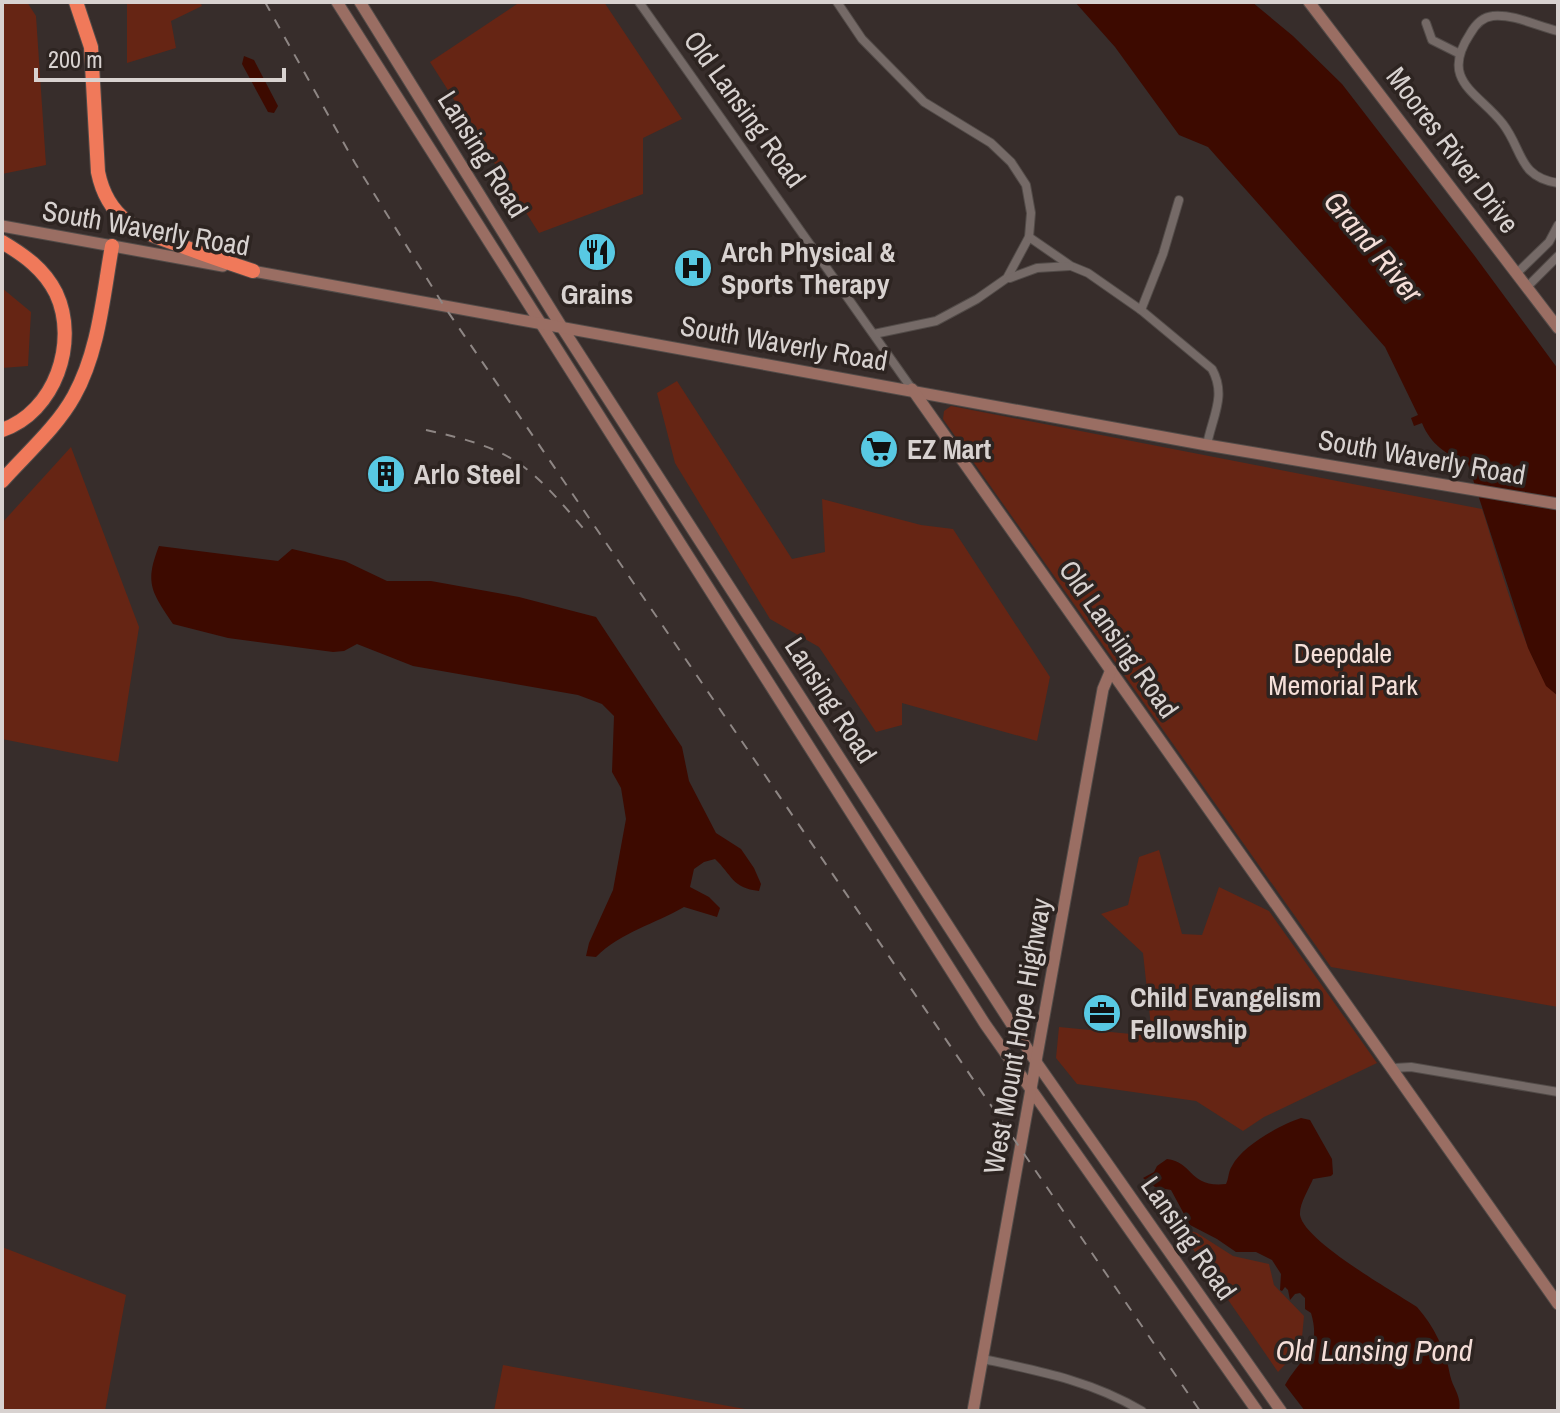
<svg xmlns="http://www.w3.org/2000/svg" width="1560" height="1413" font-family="'Archivo Narrow',sans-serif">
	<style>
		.green { fill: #662514 }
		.water { fill: #3d0a00 }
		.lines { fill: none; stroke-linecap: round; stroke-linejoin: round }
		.street-casing { stroke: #524b48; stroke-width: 10 }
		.secondary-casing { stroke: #524b48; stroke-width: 13 }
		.highway-casing { stroke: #524b48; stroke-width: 16 }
		.street { stroke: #756a67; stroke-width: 8 }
		.secondary { stroke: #9a6e63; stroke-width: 11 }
		.highway { stroke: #f0795a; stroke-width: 14 }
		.rail { stroke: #8e8684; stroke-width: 2; stroke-dasharray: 10 10; stroke-linecap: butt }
		.labels { text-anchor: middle; stroke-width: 7; stroke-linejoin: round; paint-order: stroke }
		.street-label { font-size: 28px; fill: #d8d2d0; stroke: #2d2421 }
		.poi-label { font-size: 28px; font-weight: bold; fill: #d8d2d0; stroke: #2d2421; text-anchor: start }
		.park-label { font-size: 28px; fill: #f5dfd8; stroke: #2d2421 }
		.water-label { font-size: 30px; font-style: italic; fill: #f5ded8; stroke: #2d2421 }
	</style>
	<rect width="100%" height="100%" fill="#372d2b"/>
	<g class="green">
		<path d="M2,2H27L36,16L46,165L2,174Z"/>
		<path d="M127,2H200L202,6L171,21L176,48L127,63Z"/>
		<path d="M520,2H604L682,119L643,138V194L539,233L430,62Z"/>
		<path d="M2,288L31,312L28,366L2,368Z"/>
		<path d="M677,381L792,559L825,552L822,499L921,525L953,529L1050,677L1037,741L902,703V725L876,732L819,647L770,619L675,463L657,393Z"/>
		<path d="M951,406L1482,509C1497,553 1526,669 1558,696V1007L1331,967L943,419L944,411Z"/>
		<path d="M71,447L139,627L118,762L2,739V523Z"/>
		<path d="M1159,850L1182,934L1202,935L1219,887L1269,911L1377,1063L1264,1117L1243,1131L1196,1101L1077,1084L1056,1058L1059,1027L1152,1036L1143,953L1101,914L1128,905L1139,857Z"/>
		<path d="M1177,1226L1197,1233L1233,1256L1269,1264L1274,1285L1304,1316L1301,1348L1278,1372Z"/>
		<path d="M2,1247L126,1295L105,1411H2Z"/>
		<path d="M503,1365L756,1411H494Z"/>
	</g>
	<g class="water">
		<path d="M1075,2H1252L1293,36L1342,84L1474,255L1558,369V696L1546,686L1528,648L1468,464C1446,454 1431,445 1422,423L1414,426L1411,418L1418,415L1385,347L1208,147L1179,135L1115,47Z"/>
		<path d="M244,56L254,60L278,106L274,113L268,112L242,64Z"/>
		<path d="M159,546L278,561L292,549L345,561L387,581H431L519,597L596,617L682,747L689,781L716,833L741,849L754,868L761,884L759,891C732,888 732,875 715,859L704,862L694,869L690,887L709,897L720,908L717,917L684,907C655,924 621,932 596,957L586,956L589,943L613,890L626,819L621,788L612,772L614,716L602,704L578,695L413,666L357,644L344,651L333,652L228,638L173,624C152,592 144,584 159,546Z"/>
		<path d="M1301,1118L1310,1120L1332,1159L1333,1174L1331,1176L1313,1179C1309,1189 1299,1204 1300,1215C1304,1241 1393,1291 1417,1307C1434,1326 1446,1351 1450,1375C1453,1389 1462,1396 1459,1411H1305L1285,1385C1302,1356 1322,1350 1311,1313L1305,1309V1298L1300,1293L1295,1294L1290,1300L1288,1290L1285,1287L1282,1291L1280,1290L1281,1274L1272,1260L1256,1252H1236L1217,1239L1190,1225L1171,1190L1155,1187L1143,1178L1154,1172L1157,1166L1167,1159C1194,1162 1188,1188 1226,1184C1229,1178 1228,1172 1232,1166C1242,1146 1280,1125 1301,1118Z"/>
	</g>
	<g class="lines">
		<g class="street-casing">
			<g id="street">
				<path d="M639,2L912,389"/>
				<path d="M837,2L862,39L924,102L991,143L1011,162L1026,185L1031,213L1029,237L1007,278L977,299L936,321L874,334"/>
				<path d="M1426,23L1432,40L1458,53"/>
				<path d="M1558,31C1537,26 1514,14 1493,16C1482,17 1475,25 1470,34C1439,81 1478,92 1503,124C1523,150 1518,177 1558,183"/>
				<path d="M1029,237L1071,266L1088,273L1141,310L1212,369C1227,396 1212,417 1207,445"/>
				<path d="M1517,273L1549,242L1558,225"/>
				<path d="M1010,278L1037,268L1070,266"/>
				<path d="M1527,287L1558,256"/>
				<path d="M1141,310L1163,254L1179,200"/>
				<path d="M1394,1068L1411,1067L1558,1092"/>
				<path d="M983,1359C1039,1371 1092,1381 1142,1411"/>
			</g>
		</g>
		<g class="secondary-casing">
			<g id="secondary">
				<path d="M337,2L985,1024L1257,1411"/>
				<path d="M360,2L563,329L1036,1062L1281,1411"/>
				<path d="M1309,2L1558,328"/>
				<path d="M2,226L223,266"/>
				<path d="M247,270L1207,445L1558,504"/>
				<path d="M912,389L1558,1304"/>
				<path d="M973,1411L1103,689L1111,670"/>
			</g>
		</g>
		<g class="highway-casing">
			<g id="highway">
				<path d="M76,2L91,47L98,172C108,221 139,231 182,246C205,255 229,263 253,271"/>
				<path d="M2,242C24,255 44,269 56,293C79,342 55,412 2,430"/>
				<path d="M2,481C26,454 57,427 74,396C99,351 103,296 112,246"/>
			</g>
		</g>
		<use href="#street" class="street"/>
		<use href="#secondary" class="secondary"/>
		<use href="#highway" class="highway"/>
		<g class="rail">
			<path d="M265,2L355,163L444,306L1200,1411"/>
			<path d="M426,430C512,449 527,462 583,528"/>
		</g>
	</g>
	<defs>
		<g id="restaurant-disc" transform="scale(2)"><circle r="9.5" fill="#58c9e3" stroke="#2d2421"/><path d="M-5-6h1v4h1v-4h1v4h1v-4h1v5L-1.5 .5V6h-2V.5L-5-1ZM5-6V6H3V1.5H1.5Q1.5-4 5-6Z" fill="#111"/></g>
		<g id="hospital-disc" transform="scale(2)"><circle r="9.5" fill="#58c9e3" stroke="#2d2421"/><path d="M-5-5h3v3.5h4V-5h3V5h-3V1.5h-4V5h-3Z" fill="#111"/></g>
		<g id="supermarket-disc" transform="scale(2)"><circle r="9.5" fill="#58c9e3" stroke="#2d2421"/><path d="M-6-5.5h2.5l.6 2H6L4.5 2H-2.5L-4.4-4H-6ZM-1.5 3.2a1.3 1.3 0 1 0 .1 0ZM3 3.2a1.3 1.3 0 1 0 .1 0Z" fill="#111"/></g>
		<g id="building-disc" transform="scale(2)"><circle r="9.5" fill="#58c9e3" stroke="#2d2421"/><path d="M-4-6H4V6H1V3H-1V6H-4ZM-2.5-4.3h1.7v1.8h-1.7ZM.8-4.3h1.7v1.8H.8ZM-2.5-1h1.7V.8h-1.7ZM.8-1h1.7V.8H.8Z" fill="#111"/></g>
		<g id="office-disc" transform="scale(2)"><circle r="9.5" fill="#58c9e3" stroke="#2d2421"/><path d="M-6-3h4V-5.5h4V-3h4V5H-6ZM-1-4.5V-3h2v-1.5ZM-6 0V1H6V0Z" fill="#111"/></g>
	</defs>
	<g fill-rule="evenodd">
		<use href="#restaurant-disc" x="597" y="252"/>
		<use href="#hospital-disc" x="693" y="268"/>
		<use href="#supermarket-disc" x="879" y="449"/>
		<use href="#building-disc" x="386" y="474"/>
		<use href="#office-disc" x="1102" y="1013"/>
	</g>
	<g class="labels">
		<g class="street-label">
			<text transform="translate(745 109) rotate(54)" y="10">Old Lansing Road</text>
			<text transform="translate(1453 150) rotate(53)" y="10">Moores River Drive</text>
			<text transform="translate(483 154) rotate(58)" y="10">Lansing Road</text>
			<text transform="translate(146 228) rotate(10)" y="10">South Waverly Road</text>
			<text transform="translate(784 343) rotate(10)" y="10">South Waverly Road</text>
			<text transform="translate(1422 457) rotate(10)" y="10">South Waverly Road</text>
			<text transform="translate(1119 639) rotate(55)" y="10">Old Lansing Road</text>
			<text transform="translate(831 700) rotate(57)" y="10">Lansing Road</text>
			<text transform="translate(1017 1036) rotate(-80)" y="10">West Mount Hope Highway</text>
			<text transform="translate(1189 1238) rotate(55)" y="10">Lansing Road</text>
		</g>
		<g class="poi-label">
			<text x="721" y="262">Arch Physical &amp;<tspan x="721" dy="32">Sports Therapy</tspan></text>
			<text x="597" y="304" text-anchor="middle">Grains</text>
			<text x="907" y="459">EZ Mart</text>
			<text x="414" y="484">Arlo Steel</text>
			<text x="1130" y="1007">Child Evangelism<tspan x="1130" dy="32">Fellowship</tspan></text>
		</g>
		<g class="park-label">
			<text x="1343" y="663">Deepdale<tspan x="1343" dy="32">Memorial Park</tspan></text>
		</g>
		<g class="water-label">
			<text transform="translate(1373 247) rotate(50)" y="10">Grand River</text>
			<text x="1374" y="1361">Old Lansing Pond</text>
		</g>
	</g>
	<rect width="1560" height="1413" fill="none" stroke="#d8d2d0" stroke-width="8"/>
	<path d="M36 68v12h248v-12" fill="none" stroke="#d8d2d0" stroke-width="4"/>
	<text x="48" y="68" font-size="24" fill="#d8d2d0" stroke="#2d2421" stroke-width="6" paint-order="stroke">200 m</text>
</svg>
